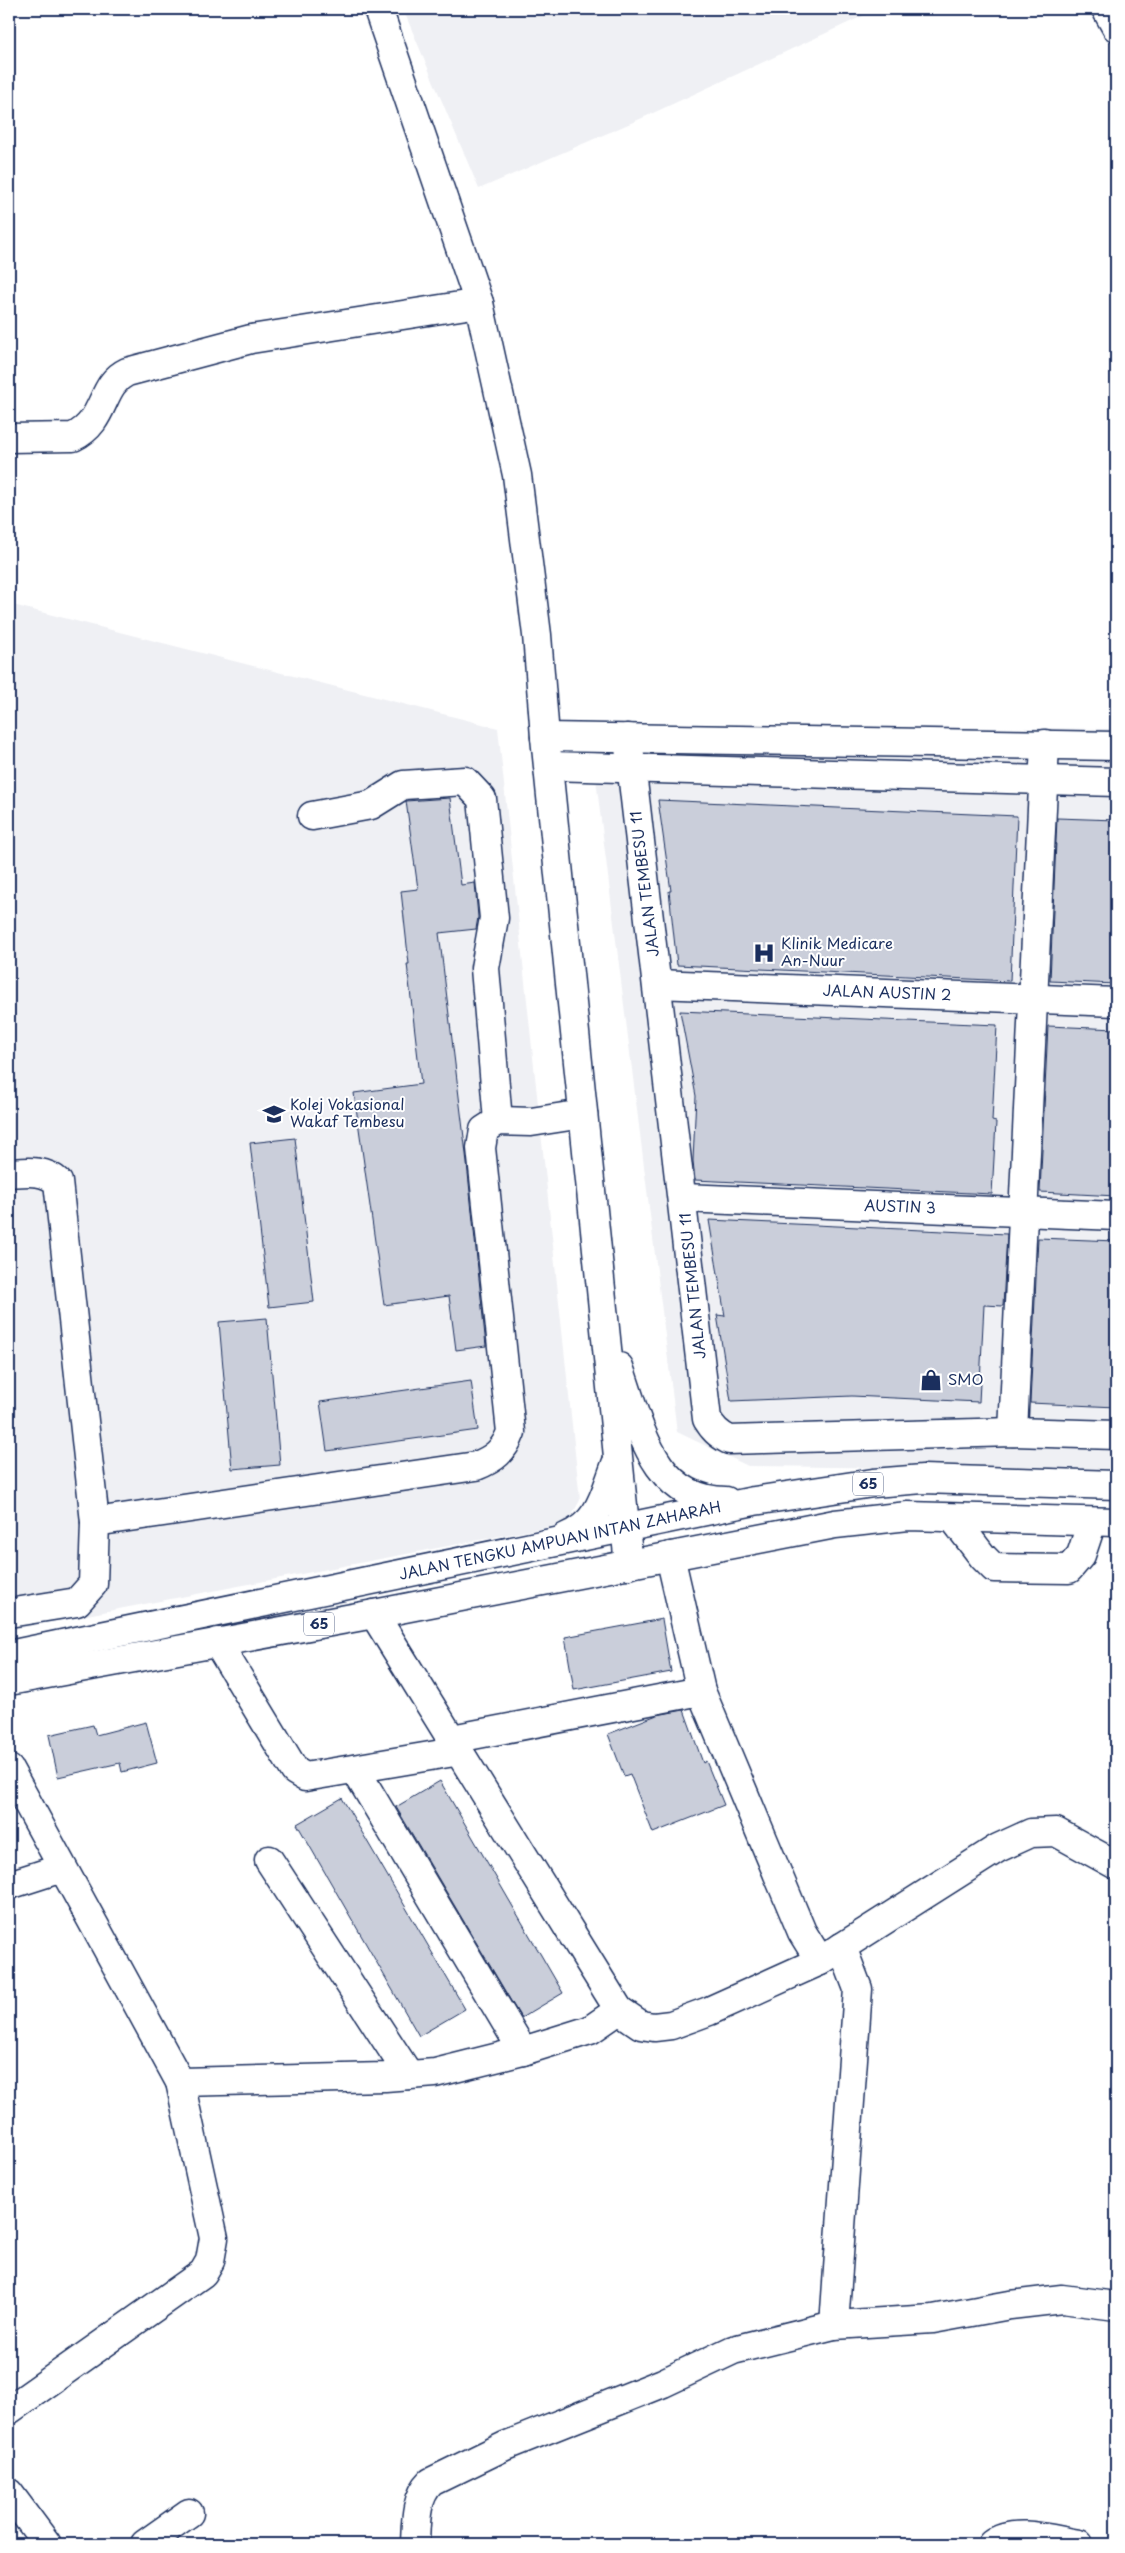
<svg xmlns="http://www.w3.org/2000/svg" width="1125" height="2553" font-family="'Playpen Sans',sans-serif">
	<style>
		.built { fill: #eff0f4 }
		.building { fill: #caceda; stroke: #1b2f5e }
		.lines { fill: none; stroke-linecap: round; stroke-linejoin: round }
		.minor-casing { stroke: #1b2f5e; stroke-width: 31 }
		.major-casing { stroke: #1b2f5e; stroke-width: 31 }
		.minor { stroke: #fff; stroke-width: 28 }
		.major { stroke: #fff; stroke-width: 28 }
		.labels { text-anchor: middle; stroke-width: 4; stroke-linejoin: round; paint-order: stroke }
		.shield { fill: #fff; stroke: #5f6d8e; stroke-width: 1 }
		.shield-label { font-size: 14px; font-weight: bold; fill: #1b2f5e }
		.street-label { font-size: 15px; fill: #1b2f5e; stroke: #fff }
		.poi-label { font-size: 15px; fill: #1b2f5e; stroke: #fff; text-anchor: start }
	</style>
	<rect width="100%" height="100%" fill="#fff"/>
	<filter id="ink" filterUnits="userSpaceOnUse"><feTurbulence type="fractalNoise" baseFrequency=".02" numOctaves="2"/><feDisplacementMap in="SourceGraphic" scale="10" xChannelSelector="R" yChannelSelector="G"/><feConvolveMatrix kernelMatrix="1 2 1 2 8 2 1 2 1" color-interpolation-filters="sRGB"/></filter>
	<g filter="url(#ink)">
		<g class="built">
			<path d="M403,9H878L640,119L479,189Z"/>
			<path d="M9,604L498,728L580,1500L568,1523L9,1630Z"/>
			<path d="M589,723L1116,729V1476L988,1469L748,1466L677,1432Z"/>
		</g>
		<g class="building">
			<path d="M450,798L461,885L475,883L478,917L476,929L439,933L466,1154L486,1346L456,1350L449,1296L384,1305L354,1093L421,1084L407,964H409L401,891L418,889L406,801Z"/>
			<path d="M658,800L1017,816L1010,981L677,965L669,891H671Z"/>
			<path d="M1057,818L1116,820V984L1050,981Z"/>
			<path d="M680,1011L997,1025L992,1121L996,1122L992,1194L695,1180L693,1161L696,1096Z"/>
			<path d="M1048,1026L1116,1029V1196L1040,1192Z"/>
			<path d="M295,1138L314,1302L269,1307L250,1143Z"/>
			<path d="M709,1220L1007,1234L1003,1306L984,1305L979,1402L852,1396L731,1401L717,1315L725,1316Z"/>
			<path d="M1038,1238L1116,1241V1407L1030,1403Z"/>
			<path d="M267,1318L280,1465L232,1469L219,1322Z"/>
			<path d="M471,1381L478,1430L327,1451L320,1402Z"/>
			<path d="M662,1619L671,1672L574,1690L565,1637Z"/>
			<path d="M684,1710L703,1763L706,1761L724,1805L653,1833L630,1774L624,1776L608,1734L657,1715Z"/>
			<path d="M146,1722L157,1763L122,1772L120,1763L58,1777L49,1735L93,1725L96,1735Z"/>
			<path d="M440,1781L563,1993L521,2018L396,1807Z"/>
			<path d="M342,1798L465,2009L419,2036L297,1824Z"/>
		</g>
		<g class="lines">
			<g class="minor-casing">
				<g id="minor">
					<path d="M1106,9L1116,27"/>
					<path d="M9,438L73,437C107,421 99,385 127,372L251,339L479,303"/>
					<path d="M545,737L1116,746"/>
					<path d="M628,738L707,1419C713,1429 718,1434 729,1440L1013,1432L1116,1435"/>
					<path d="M549,766L1116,782"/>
					<path d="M312,816L371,805L403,785L465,781L482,799L494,918L485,968L498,1121"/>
					<path d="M657,984L1116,1002"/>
					<path d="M9,1173C27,1172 44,1169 58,1182L95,1522L476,1466C494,1459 504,1451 511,1432L481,1148L484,1130L498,1121L531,1122L583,1114"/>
					<path d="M683,1198L1116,1216"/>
					<path d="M1013,1432L1045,744"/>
					<path d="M953,1518L983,1557L994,1568L1069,1569L1081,1555L1092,1522"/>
					<path d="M670,1556L701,1691L802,1932L820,1961"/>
					<path d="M9,1613L77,1602L93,1584L95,1522"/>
					<path d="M374,1614L619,2010L641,2025L654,2027L671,2025L709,2011L820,1961L998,1848L1031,1833L1056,1832L1116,1865"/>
					<path d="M217,1642L295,1771L305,1777L460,1751"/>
					<path d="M452,1739L701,1691"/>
					<path d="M9,1769L180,2082L214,2238L210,2261L203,2273L9,2410"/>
					<path d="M355,1769L523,2051"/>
					<path d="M269,1860L409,2075"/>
					<path d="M9,1885L62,1868"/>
					<path d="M180,2082L385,2077L435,2073L523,2051L590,2030L619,2010"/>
					<path d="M834,2325L858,1989L842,1947"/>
					<path d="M9,2493L47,2544"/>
					<path d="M145,2544L189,2513"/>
					<path d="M415,2544C416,2522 415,2498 431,2482L505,2446L663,2383L733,2350L834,2325L933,2319L1010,2305L1062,2299L1116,2306"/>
					<path d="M992,2544C1013,2527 1054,2540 1079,2544"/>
				</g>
			</g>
			<g class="major-casing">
				<g id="major">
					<path d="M378,9L479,303L517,475L537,635L545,737L629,1565"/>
					<path d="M619,1367C639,1422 652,1501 726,1501"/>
					<path d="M566,1537C600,1523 604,1495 616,1464"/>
					<path d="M9,1655L754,1501L873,1483L923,1479L1116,1485"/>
					<path d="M9,1681L374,1614L835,1524L908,1516L1116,1522"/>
				</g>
			</g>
			<use href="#minor" class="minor"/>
			<use href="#major" class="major"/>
		</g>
	</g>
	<defs>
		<g id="hospital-bare" transform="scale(1.725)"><path d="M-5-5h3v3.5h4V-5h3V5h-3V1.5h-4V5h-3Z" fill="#1b2f5e" stroke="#fff" stroke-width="2.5" paint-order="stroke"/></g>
		<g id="school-bare" transform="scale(1.725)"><path d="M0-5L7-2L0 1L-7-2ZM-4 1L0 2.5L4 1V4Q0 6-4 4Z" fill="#1b2f5e" stroke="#fff" stroke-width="2.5" paint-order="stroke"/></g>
		<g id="shop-bare" transform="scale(1.725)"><path d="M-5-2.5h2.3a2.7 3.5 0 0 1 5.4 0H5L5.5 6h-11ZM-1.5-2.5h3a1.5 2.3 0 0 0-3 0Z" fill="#1b2f5e" stroke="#fff" stroke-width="2.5" paint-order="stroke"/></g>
	</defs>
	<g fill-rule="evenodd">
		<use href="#hospital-bare" x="764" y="953"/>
		<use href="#school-bare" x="274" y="1114"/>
		<use href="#shop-bare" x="931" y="1380"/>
	</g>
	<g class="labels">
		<g class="shield">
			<rect x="853" y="1472.5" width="30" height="23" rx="4"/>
			<rect x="304" y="1612.5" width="30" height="23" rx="4"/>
		</g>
		<g class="shield-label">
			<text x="868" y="1489">65</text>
			<text x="319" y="1629">65</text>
		</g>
		<g class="street-label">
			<text transform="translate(645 884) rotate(-97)" y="5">JALAN TEMBESU 11</text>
			<text transform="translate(887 993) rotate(2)" y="5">JALAN AUSTIN 2</text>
			<text transform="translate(900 1207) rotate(2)" y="5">AUSTIN 3</text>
			<text transform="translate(693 1286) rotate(-96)" y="5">JALAN TEMBESU 11</text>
			<text transform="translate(560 1541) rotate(-12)" y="5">JALAN TENGKU AMPUAN INTAN ZAHARAH</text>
		</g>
		<g class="poi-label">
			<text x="781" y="949">Klinik Medicare<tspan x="781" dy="17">An-Nuur</tspan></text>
			<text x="290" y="1110">Kolej Vokasional<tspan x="290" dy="17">Wakaf Tembesu</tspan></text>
			<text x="948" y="1385">SMO</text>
		</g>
	</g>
	<rect width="1125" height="2553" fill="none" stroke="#fff" stroke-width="30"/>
	<rect x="15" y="15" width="1095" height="2523" fill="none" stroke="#1b2f5e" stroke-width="2" filter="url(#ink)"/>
</svg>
